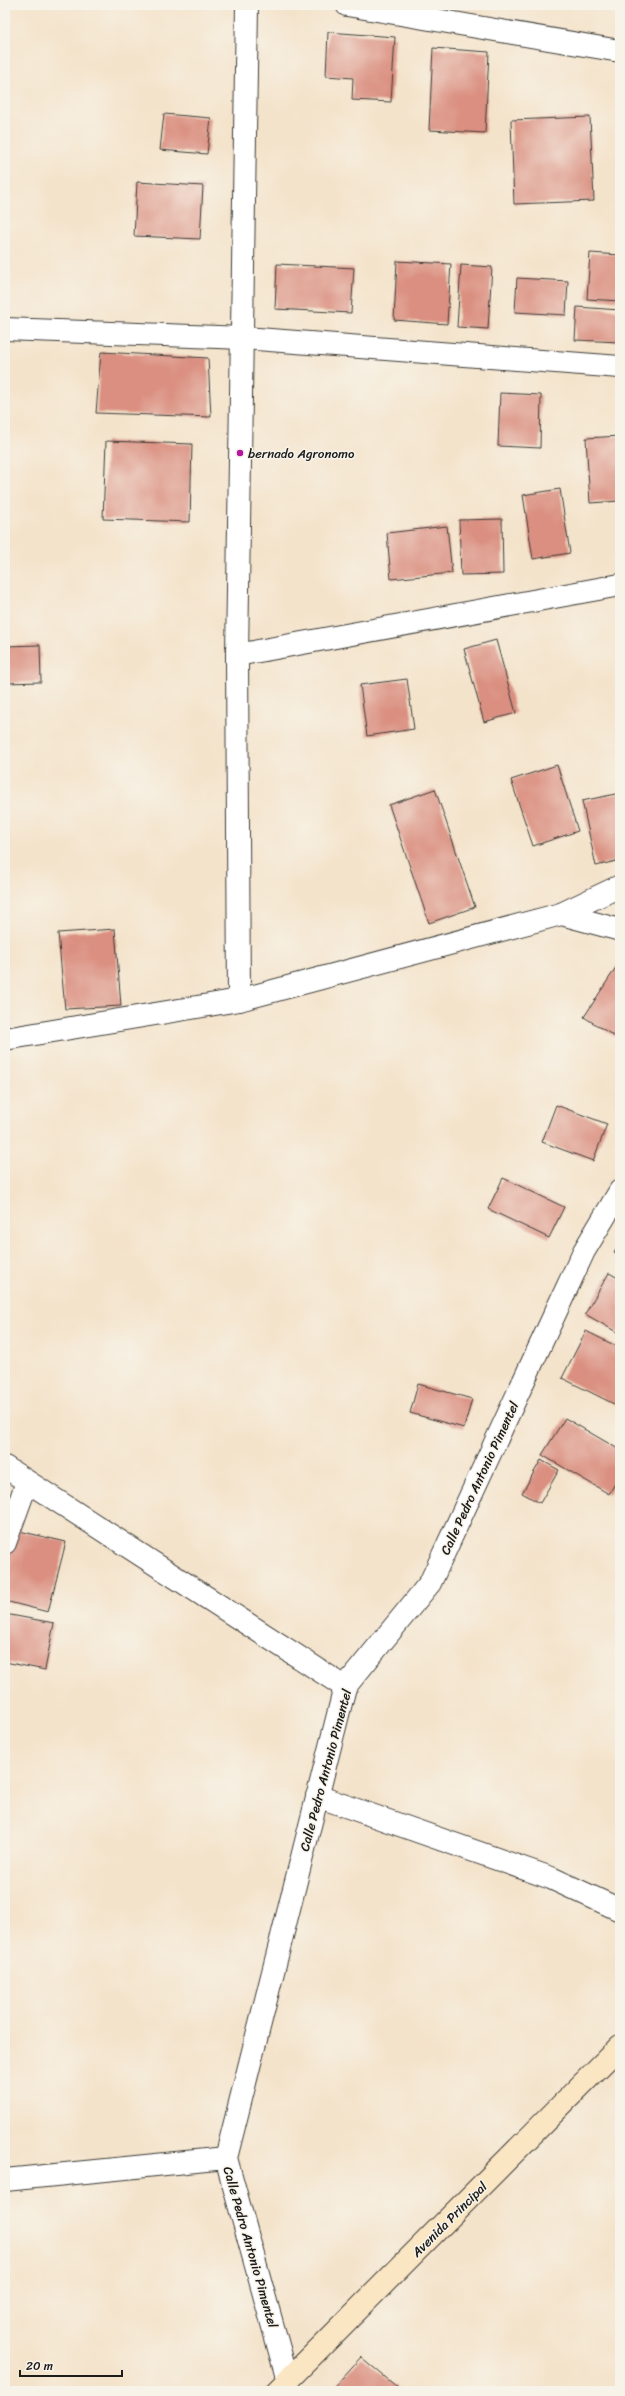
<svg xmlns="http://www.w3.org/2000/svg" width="625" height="2396" font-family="Sriracha,sans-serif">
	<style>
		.building { fill: #da8f80 }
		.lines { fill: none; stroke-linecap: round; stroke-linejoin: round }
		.minor-casing { stroke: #3c3a36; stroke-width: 24 }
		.secondary-casing { stroke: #3c3a36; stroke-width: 24 }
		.minor { stroke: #fff; stroke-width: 22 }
		.secondary { stroke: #fbe6c4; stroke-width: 22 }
		.poi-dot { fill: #b5179e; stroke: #f7f3e8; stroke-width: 1.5 }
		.labels { text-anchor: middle; stroke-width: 3; stroke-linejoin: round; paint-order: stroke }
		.poi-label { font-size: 13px; fill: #1c1c1c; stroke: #f7f3e8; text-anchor: start }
		.street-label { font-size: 13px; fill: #1c1c1c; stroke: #f7f3e8 }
	</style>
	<rect width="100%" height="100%" fill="#f7f3e8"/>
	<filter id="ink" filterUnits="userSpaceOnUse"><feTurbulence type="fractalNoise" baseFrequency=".025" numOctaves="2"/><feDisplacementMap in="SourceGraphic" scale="8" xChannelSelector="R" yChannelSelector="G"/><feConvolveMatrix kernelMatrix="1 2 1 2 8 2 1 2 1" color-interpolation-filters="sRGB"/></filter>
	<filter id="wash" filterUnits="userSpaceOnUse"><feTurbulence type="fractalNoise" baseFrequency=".012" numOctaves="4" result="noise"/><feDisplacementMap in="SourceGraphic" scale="16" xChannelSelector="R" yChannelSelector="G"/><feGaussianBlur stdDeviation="0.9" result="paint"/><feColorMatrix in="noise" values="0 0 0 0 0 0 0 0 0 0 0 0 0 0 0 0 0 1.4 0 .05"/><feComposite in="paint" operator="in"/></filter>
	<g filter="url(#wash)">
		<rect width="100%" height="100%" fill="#f4e3cb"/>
		<g id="blocks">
			<g class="building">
				<path d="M328,32L395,37L391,102L352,100L353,78L326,76Z"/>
				<path d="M433,48L489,52L485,133L429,130Z"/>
				<path d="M164,114L211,118L207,154L160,150Z"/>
				<path d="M590,117L594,201L514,204L511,120Z"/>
				<path d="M137,182L203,186L200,239L134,236Z"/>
				<path d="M590,253L620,255V301L587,299Z"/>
				<path d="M397,261L451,264L447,324L394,320Z"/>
				<path d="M277,264L354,268L351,313L275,309Z"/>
				<path d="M461,265L492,267L488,329L457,327Z"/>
				<path d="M517,278L568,281L566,315L515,312Z"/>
				<path d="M577,307L620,310V342L575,340Z"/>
				<path d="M101,352L208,358L211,417L96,413Z"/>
				<path d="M500,393L541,395L540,448L498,446Z"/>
				<path d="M620,436V501L590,503L586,438Z"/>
				<path d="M106,441L192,444L190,522L103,519Z"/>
				<path d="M560,489L570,553L533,559L523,495Z"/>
				<path d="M502,519L503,574L461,575L459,520Z"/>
				<path d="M447,526L452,573L391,579L387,533Z"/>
				<path d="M496,640L516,713L484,722L464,649Z"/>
				<path d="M40,645L41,682L5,683V646Z"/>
				<path d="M407,679L414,729L367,736L360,685Z"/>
				<path d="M557,765L578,831L533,846L511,780Z"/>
				<path d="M435,789L475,907L429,923L389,805Z"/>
				<path d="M620,793V860L596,866L582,801Z"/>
				<path d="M115,929L121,1006L65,1009L58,933Z"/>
				<path d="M617,966L620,968V1040L584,1017Z"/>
				<path d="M556,1105L607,1124L593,1161L542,1142Z"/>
				<path d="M503,1178L564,1207L549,1238L488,1209Z"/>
				<path d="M620,1244V1256L614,1252Z"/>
				<path d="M609,1273L620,1279V1334L585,1314Z"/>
				<path d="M586,1331L620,1348V1407L562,1378Z"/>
				<path d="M418,1384L472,1399L464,1428L410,1413Z"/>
				<path d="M565,1418L620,1450V1475L609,1494L542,1455Z"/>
				<path d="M541,1460L559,1470L540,1503L522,1493Z"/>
				<path d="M15,1530L66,1542L48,1612L5,1601V1569Z"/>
				<path d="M5,1614L54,1623L45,1670L5,1662Z"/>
				<path d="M361,2357L397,2387L393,2391H339L334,2387Z"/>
			</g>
		</g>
	</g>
	<g filter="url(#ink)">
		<use href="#blocks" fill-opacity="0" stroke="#3c3a36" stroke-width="1"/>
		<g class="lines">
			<g class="minor-casing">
				<g id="minor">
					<path d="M347,5L620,51"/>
					<path d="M5,329L244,338L620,367"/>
					<path d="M237,655L620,585"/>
					<path d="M561,914L620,886"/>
					<path d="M239,1000L237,655L247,5"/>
					<path d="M5,1039L239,1000L561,914L620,930"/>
					<path d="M5,1467L345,1687"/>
					<path d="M5,1543L27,1482"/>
					<path d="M317,1796L551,1878L620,1910"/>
					<path d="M5,2180L226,2158"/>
					<path d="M288,2381L226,2158L345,1687L430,1583L584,1251L620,1191"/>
				</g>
			</g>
			<g class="secondary-casing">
				<path id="secondary" d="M277,2391L620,2046"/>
			</g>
			<use href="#minor" class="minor"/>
			<use href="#secondary" class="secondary"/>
		</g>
	</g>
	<circle class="poi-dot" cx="240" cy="453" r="4"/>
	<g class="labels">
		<g class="poi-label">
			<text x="248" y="458">bernado Agronomo</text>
		</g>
		<g class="street-label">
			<text transform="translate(479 1478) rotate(-65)" y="5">Calle Pedro Antonio Pimentel</text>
			<text transform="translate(325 1770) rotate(-75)" y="5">Calle Pedro Antonio Pimentel</text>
			<text transform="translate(449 2219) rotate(-45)" y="5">Avenida Principal</text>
			<text transform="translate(251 2247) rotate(74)" y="5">Calle Pedro Antonio Pimentel</text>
		</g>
	</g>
	<rect width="625" height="2396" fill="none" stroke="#f7f3e8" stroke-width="20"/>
	<path d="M20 2370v6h102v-6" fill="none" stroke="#1c1c1c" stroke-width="2"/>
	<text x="26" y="2370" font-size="12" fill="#1c1c1c" stroke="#f7f3e8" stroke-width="3" paint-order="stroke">20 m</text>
</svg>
